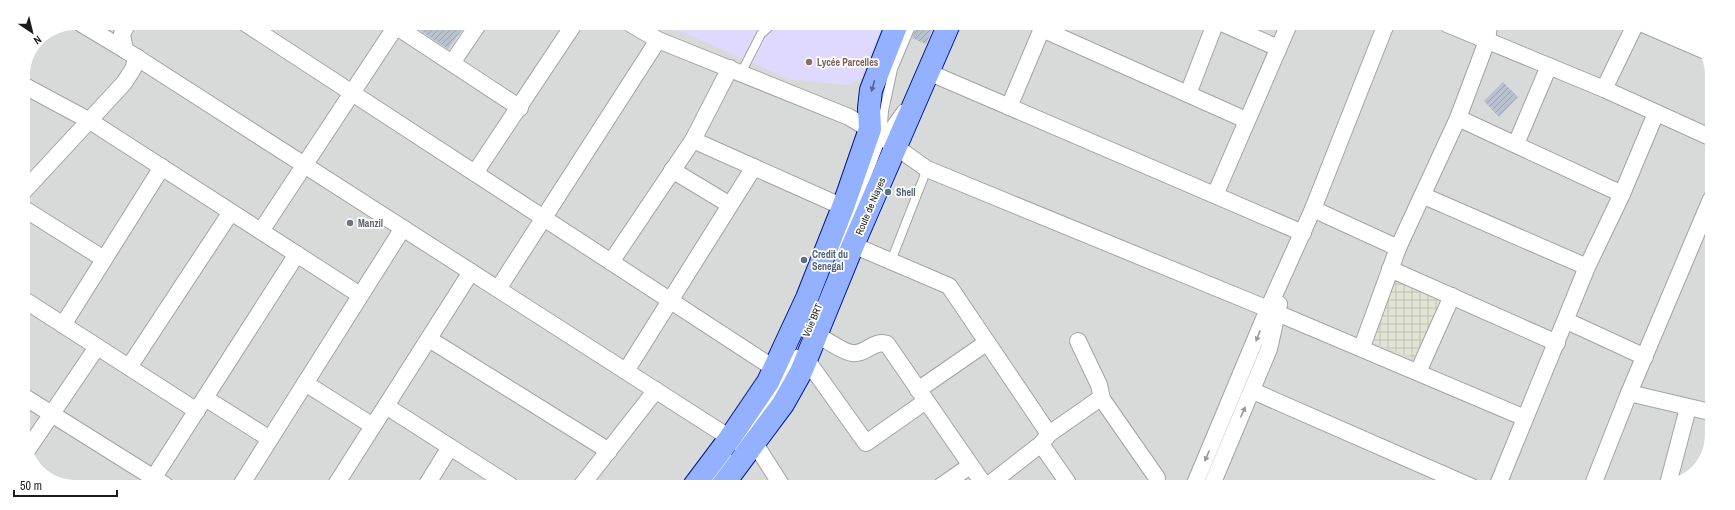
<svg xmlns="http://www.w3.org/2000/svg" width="1735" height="510" font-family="'Archivo Narrow',sans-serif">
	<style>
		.residential { fill: #d8dada }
		.education { fill: #dfd8ff }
		.plaza { fill: url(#plaza-grid) }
		.building { fill: url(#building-hatch) }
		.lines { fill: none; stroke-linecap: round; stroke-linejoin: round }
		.lane-casing { stroke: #a3a3a3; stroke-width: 10 }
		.street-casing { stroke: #a3a3a3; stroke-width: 18 }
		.primary-casing { stroke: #001893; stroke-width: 24 }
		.lane { stroke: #fff; stroke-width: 8 }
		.street { stroke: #fff; stroke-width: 16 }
		.primary { stroke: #94b1ff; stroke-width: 22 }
		.oneway { fill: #58668e }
		.oneway2 { fill: #999 }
		.education-dot { fill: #8d6e63; stroke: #fff; stroke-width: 1.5 }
		.service-dot { fill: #5c6f8a; stroke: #fff; stroke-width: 1.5 }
		.worship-dot { fill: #6b7280; stroke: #fff; stroke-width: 1.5 }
		.labels { text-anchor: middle; stroke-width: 3.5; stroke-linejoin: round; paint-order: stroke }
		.education-label { font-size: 10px; font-weight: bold; fill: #785e54; stroke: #fff; text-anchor: start }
		.service-label { font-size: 10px; font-weight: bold; fill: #4e5e75; stroke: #fff; text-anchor: start }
		.street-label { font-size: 10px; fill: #1c1c1c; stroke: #fff }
		.worship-label { font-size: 10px; font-weight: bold; fill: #5b616d; stroke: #fff; text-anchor: start }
	</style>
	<defs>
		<pattern id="plaza-grid" width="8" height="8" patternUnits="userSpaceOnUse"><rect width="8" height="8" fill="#e1e4d4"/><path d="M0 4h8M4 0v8" fill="none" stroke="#c0c3b5"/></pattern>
		<pattern id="building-hatch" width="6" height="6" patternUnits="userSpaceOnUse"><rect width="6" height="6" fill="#b9c1ce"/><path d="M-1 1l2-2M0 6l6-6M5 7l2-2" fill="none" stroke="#9ea5b0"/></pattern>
	</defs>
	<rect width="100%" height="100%" fill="#e0e2ee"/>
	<path class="residential" d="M75,23L1673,25L1699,41L1712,71L1710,448L1692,476L1660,487L62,485L36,469L23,439V75L38,38Z"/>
	<path class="education" d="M665,24H883L860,79L847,85L788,79Z"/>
	<path class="plaza" d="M1393,273L1447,297L1417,359L1366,340Z"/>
	<g class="building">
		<path d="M409,23H467L448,49Z"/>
		<path d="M918,24H935L926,44L912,38Z"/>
		<path d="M1503,82L1518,97L1499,117L1484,101Z"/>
	</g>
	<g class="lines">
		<g class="lane-casing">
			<g id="lane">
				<path d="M741,73L761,34L772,24"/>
				<path d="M882,136L884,111L893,69L912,24"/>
				<path d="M838,253L882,137L902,109"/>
				<path d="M891,261L927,169"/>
				<path d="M737,447C759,417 781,388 797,354"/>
				<path d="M708,486L729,458"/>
			</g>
		</g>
		<g class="street-casing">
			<g id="street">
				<path d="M80,23L125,50"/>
				<path d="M128,23L122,34L125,50L730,438"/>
				<path d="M245,23L775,369"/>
				<path d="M631,24L658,40L849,117L882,137L927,169L1268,309"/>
				<path d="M1224,24L1278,48"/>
				<path d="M1447,24L1604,89L1712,138"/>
				<path d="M1645,25L1703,50"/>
				<path d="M397,27L520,108"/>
				<path d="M1042,29L1246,120"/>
				<path d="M452,63L479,23"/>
				<path d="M928,72L1303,233"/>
				<path d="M23,85L90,121L360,295"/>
				<path d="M1604,89L1635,25"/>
				<path d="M1188,94L1215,24"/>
				<path d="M1009,107L1044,24"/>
				<path d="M1458,118L1622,194"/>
				<path d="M693,140L843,207"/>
				<path d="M1516,144L1549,66"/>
				<path d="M672,170L730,205"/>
				<path d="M475,173L574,24"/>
				<path d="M23,192L124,83L133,69L137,57"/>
				<path d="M1215,195L1289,24"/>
				<path d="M1424,196L1587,267"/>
				<path d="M23,208L104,259"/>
				<path d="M1313,209L1398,248"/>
				<path d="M261,231L398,23"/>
				<path d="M853,245L949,286L1049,434"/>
				<path d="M611,262L693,140L730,68"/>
				<path d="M1390,269L1557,343"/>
				<path d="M498,289L658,40"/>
				<path d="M23,299L197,411"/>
				<path d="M1277,313L1525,418"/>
				<path d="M1567,321L1645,357"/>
				<path d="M63,325L162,167"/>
				<path d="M816,334C825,339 843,352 852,353C865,355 875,339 887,344L985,486"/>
				<path d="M429,339L609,451"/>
				<path d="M1078,341L1099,385L1102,399"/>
				<path d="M1362,347L1398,248L1458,118L1487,41L1489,25"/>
				<path d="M806,359L866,443L926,401"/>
				<path d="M129,367L231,212"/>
				<path d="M626,371L754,167"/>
				<path d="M1418,372L1452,296"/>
				<path d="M305,383L373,426"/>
				<path d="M918,390L986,343"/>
				<path d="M1253,391L1472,487"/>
				<path d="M1629,393L1710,412"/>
				<path d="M23,396L165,485"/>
				<path d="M205,398L270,439"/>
				<path d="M386,406L511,486"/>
				<path d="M754,442L782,486"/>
				<path d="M28,449L97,347"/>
				<path d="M1668,484L1688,408"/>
				<path d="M149,485L297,254"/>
				<path d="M241,485L403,228"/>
				<path d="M335,486L471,272"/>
				<path d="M426,486L450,447"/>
				<path d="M581,486L656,390"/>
				<path d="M941,486L970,466"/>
				<path d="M987,486L1041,444"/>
				<path d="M1068,486V483L1041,444L1049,434L1099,399H1102L1157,478"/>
				<path d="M1194,486L1268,309L1313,209L1386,24"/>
				<path d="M1211,487L1269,349L1279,304"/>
				<path d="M1497,487L1587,267L1622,194L1656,113"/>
				<path d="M1592,487L1629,393L1711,199"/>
			</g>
		</g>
		<g class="primary-casing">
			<g id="primary">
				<path d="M694,486L730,438L768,382L807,298L843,207L870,129L869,108L871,90L897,24"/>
				<path d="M722,486L783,404L801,372L853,245L949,24"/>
			</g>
		</g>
		<use href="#lane" class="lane"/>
		<use href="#street" class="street"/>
		<use href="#primary" class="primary"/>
	</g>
	<defs><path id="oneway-solid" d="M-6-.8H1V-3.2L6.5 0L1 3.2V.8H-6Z"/></defs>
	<use class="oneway" href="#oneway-solid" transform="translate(873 86) rotate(106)"/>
	<g class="oneway2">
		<use href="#oneway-solid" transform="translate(1258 336) rotate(111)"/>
		<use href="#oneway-solid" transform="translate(1243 412) rotate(-66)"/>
		<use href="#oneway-solid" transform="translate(1207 456) rotate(113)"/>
	</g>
	<circle class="education-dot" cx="809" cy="62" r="4"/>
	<g class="service-dot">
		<circle cx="888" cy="192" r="4"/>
		<circle cx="804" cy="260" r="4"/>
	</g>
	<circle class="worship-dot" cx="350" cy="223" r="4"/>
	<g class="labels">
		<g class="education-label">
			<text x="817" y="66">Lycée Parcelles</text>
		</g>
		<g class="service-label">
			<text x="896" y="196">Shell</text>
			<text x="812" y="258">Credit du<tspan x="812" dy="12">Senegal</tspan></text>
		</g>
		<g class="street-label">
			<text transform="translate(870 206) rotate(-67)" y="4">Route de Niayes</text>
			<text transform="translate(812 320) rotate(-67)" y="4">Voie BRT</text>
		</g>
		<g class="worship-label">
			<text x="358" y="227">Manzil</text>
		</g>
	</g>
	<path d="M0 0H1735V510H0ZM75 30H1660A45 45 0 0 1 1705 75V435A45 45 0 0 1 1660 480H75A45 45 0 0 1 30 435V75A45 45 0 0 1 75 30Z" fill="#fff" fill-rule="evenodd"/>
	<g transform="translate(32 32) rotate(145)" stroke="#ffffff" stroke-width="3" paint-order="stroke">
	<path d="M0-3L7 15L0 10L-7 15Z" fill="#1c1c1c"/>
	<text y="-6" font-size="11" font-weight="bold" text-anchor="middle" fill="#1c1c1c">N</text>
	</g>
	<path d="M14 490v6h103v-6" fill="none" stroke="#1c1c1c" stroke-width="2"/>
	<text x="20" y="490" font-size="12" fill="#1c1c1c" stroke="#ffffff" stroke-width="3" paint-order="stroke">50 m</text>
</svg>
